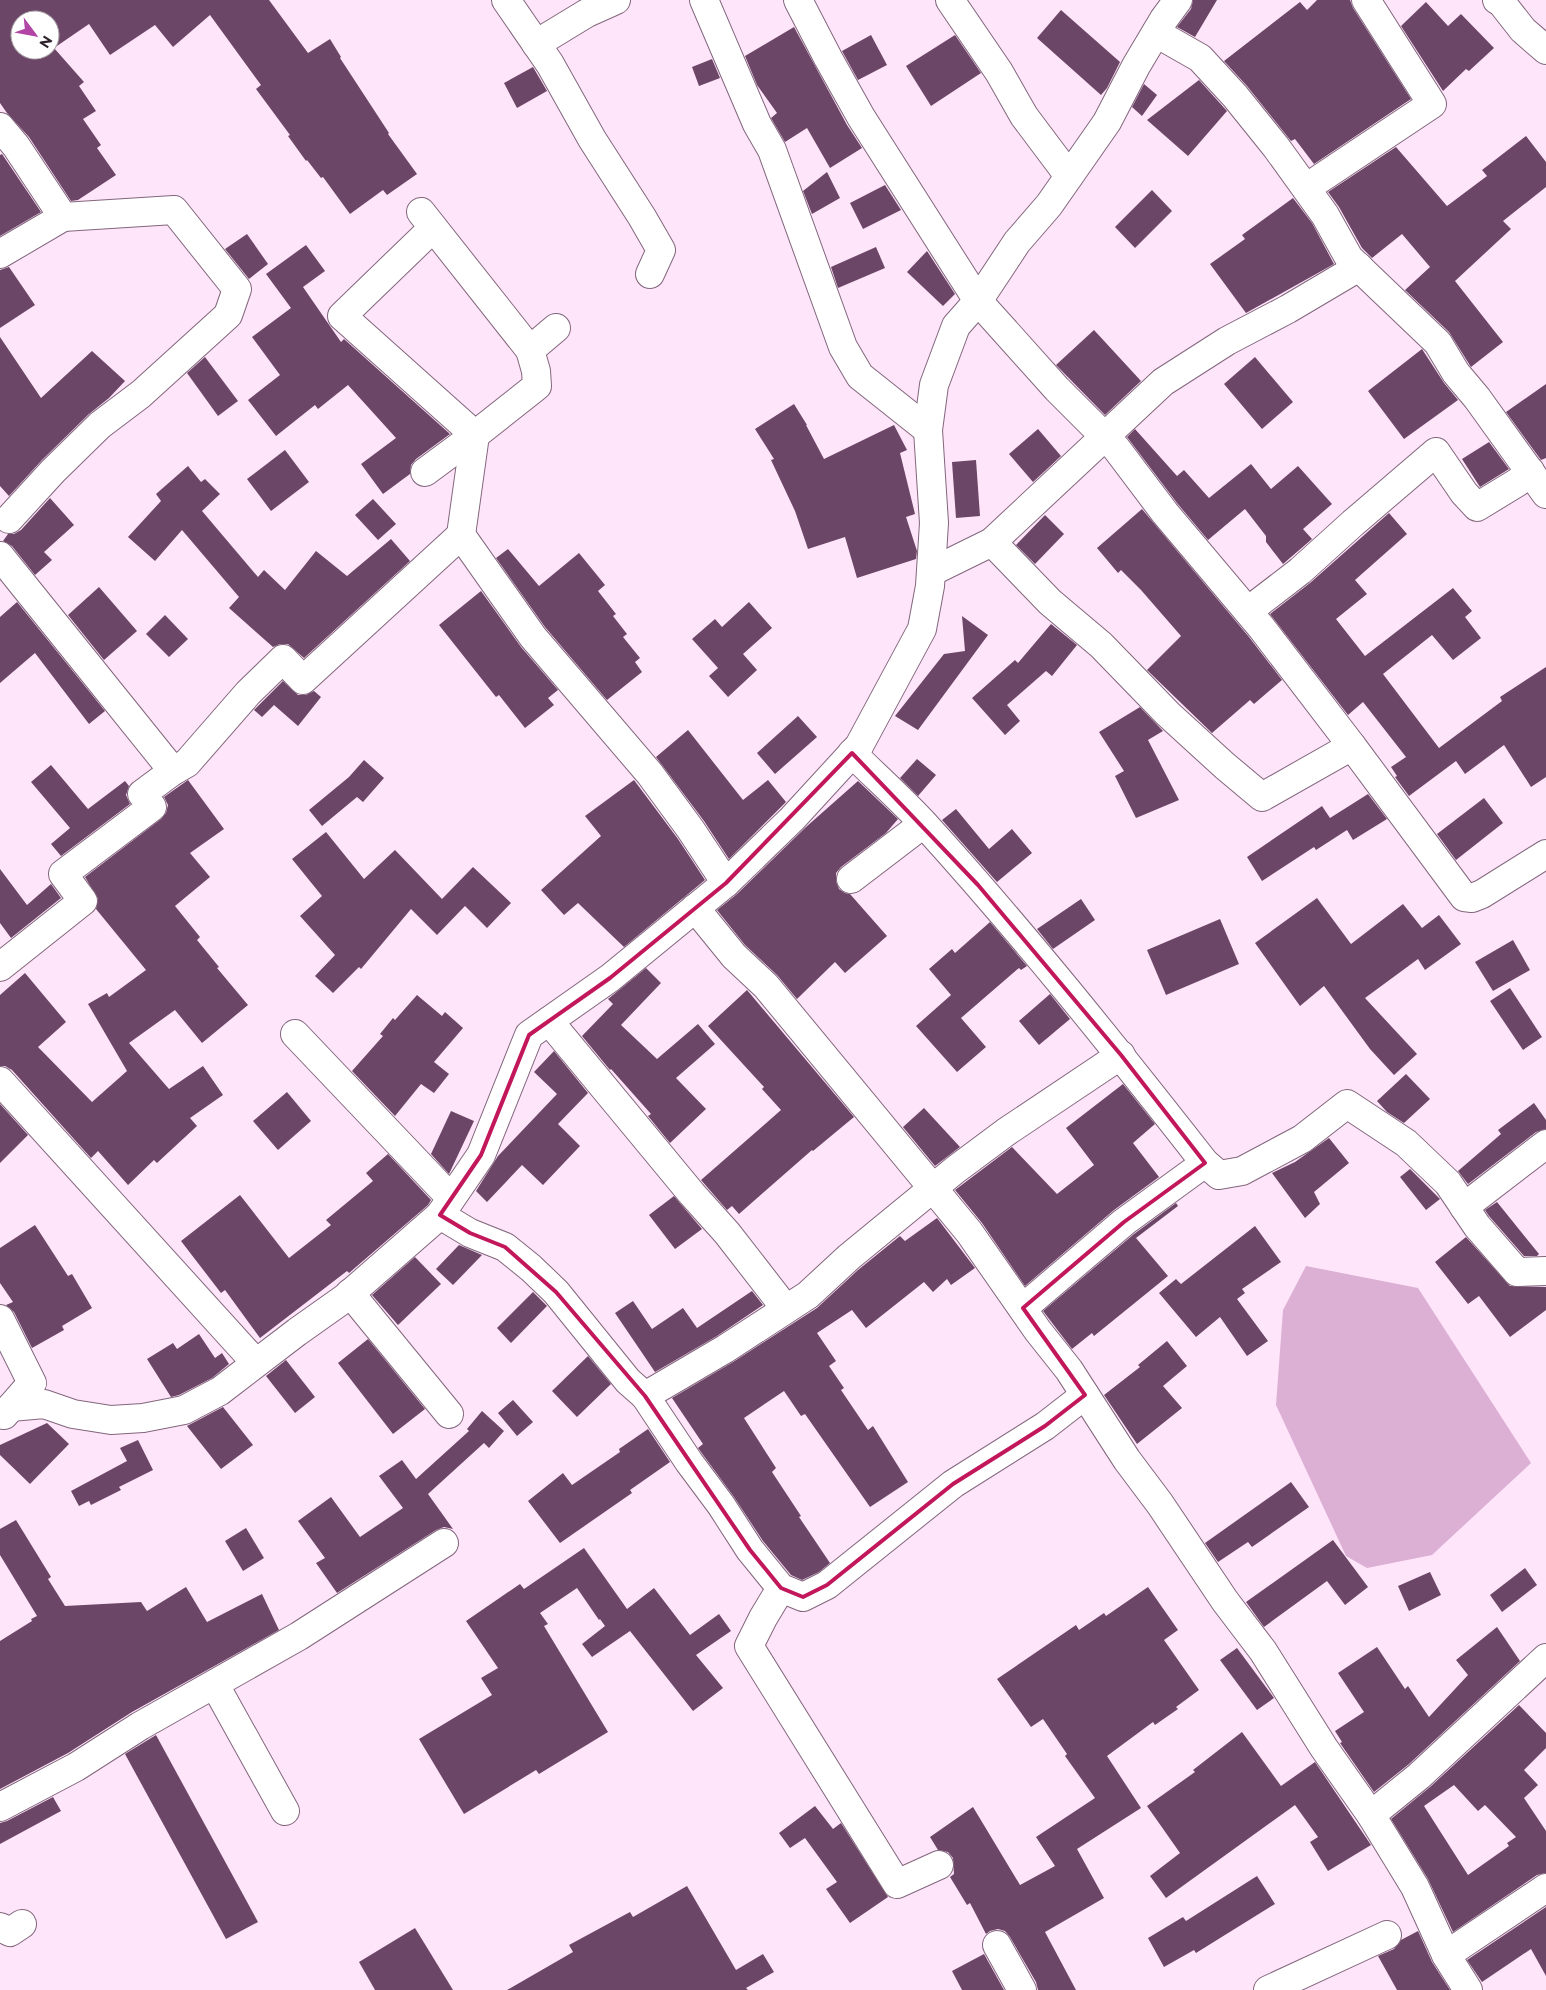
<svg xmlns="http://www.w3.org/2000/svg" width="1546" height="1990" font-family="Montserrat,sans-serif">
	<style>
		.water { fill: #dcb0d4 }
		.building { fill: #6c4667; fill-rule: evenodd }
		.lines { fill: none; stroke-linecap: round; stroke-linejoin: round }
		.minor-casing { stroke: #82667d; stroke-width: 30 }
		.minor { stroke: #fff; stroke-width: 28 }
		.marked { fill: none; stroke: #c2185b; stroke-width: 4; stroke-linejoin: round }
	</style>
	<rect width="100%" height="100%" fill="#ffe5fa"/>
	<path class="water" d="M1306,1266L1418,1288L1531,1463L1432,1555L1367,1568L1346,1556L1276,1405L1283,1310Z"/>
	<g class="building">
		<path d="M0,0H269L308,53L330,39L341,57L340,58L389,133L388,134L417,174L387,195L383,190L350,214L323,177L321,178L307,160L306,161L288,136L290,135L256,89L261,85L210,15L173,47L155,25L110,55L89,24L54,48L84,82L79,86L96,111L83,119L101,145L97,148L116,175L78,200L71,201L29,137L7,113L0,103ZM20,20H50V50H20Z"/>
		<path d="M1193,0H1217L1195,37L1177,27L1191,9Z"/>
		<path d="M1317,0H1350L1353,8L1411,99L1314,164L1295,139L1291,141L1247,86L1224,61L1300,2L1307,10Z"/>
		<path d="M1426,2L1448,26L1461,14L1494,48L1469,71L1466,69L1443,91L1401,26Z"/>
		<path d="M1061,10L1120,62L1107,88L1101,95L1037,38Z"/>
		<path d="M794,27L847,125L862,148L830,168L807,128L785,142L771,118L777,113L757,85L745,56Z"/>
		<path d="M871,35L887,65L858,80L842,51Z"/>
		<path d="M955,35L981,73L931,106L906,66Z"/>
		<path d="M712,59L720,78L699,86L692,67Z"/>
		<path d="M533,67L547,91L517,108L504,83Z"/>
		<path d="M1199,80L1227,111L1188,156L1147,120Z"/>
		<path d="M1144,84L1157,95L1142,116L1132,107Z"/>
		<path d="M1526,136L1546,162V187L1503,221L1511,229L1455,281L1503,342L1471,367L1449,332L1405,290L1430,267L1402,234L1372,258L1362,248L1339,207L1328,192L1396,147L1447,206L1487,176L1482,170Z"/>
		<path d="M2,154L41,212L0,236V155Z"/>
		<path d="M827,172L840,198L812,214L803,191Z"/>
		<path d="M885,185L901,210L863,229L850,203Z"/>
		<path d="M1152,190L1172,211L1135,248L1115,227Z"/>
		<path d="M1293,198L1312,223L1334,264L1246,313L1210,264L1245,239L1242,235Z"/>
		<path d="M247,234L268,264L249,279L225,249Z"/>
		<path d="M306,245L325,271L303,287L341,342L344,339L450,434L416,459L411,465L410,474L383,494L361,464L396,438L348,385L318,409L315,405L276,436L248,400L280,375L252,337L291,308L266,274Z"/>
		<path d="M876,247L885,268L838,288L831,267Z"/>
		<path d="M927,251L955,294L943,306L907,272Z"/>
		<path d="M9,267L35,305L0,328V270Z"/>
		<path d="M1094,330L1141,381L1105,415L1056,365Z"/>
		<path d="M0,337L41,398L92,351L125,381L109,398L89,414L42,460L9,496L0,486Z"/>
		<path d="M1422,349L1444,383L1458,400L1404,439L1368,391Z"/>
		<path d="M205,357L238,401L218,416L187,373Z"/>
		<path d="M1255,357L1293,402L1262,429L1224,384Z"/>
		<path d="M1546,384V458L1541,460L1506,412Z"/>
		<path d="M794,404L807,425H806L824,459L894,425L907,450L900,453L915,514L906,517L917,551L916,559L857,578L845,537L808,549L795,511L771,460L774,459L755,429Z"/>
		<path d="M1038,429L1061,456L1033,482L1009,454Z"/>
		<path d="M1135,429L1177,476L1184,470L1209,498L1251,464L1271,489L1298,466L1332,504L1303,529L1312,539L1283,564L1266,542V536L1245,509L1208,540L1177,503L1127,437Z"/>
		<path d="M1489,442L1509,469L1480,487L1462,459Z"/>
		<path d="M285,450L309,482L271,511L247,479Z"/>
		<path d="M976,460L980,516L956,518L952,462Z"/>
		<path d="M188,466L201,482L205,479L220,494L202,511L258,577L264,570L285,590L316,551L347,576L391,539L410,561L304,658L288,644H280L273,647L229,608L239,597L182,530L155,561L128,537L161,501L156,494Z"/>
		<path d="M50,498L74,525L44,552L52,560L35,575L12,546L3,541L8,534H14L21,530Z"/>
		<path d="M373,499L396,524L378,540L355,515Z"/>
		<path d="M1142,509L1249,637L1282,680L1254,704L1250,700L1212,733L1147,670L1181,636L1141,590L1121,570L1118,573L1097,548Z"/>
		<path d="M1389,513L1407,534L1355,580L1367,594L1336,619L1365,656L1453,588L1472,611L1465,617L1481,638L1453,660L1432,635L1383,674L1439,748L1502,701L1500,697L1546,667V777L1531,787L1504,745L1465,774L1456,761L1409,796L1395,777L1397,776L1391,767L1406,757L1363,702L1348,715L1270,614L1310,583Z"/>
		<path d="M1045,515L1064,534L1035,564L1016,545Z"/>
		<path d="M508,549L539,586L579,553L605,585L598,591L616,614L613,616L627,634L623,637L640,658L635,662L642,672L607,700L545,627L496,558Z"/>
		<path d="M99,587L137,631L104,660L68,615Z"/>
		<path d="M481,591L521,647L558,690L548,698L554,705L525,728L499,695L496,697L439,625Z"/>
		<path d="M17,602L105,711L89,724L35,653L0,683V617Z"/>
		<path d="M749,602L772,628L743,654L757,670L728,697L709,676L718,668L692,639L715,619L722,627Z"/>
		<path d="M165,615L188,639L169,657L146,634Z"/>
		<path d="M962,616L988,635L918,730L895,716L944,654L965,651Z"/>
		<path d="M1051,624L1077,645L1052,676L1046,671L1007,705L1020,721L1005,735L972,698L1015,660L1018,663Z"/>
		<path d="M283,681L298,695H306L314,691L321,697L298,726L274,705L262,717L254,710Z"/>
		<path d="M1140,707L1163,731L1148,740L1179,800L1136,818L1115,776L1124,771L1099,732Z"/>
		<path d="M798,716L817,737L775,774L757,753Z"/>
		<path d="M688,730L743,800L768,780L786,802L729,859L704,821L656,757Z"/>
		<path d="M917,759L936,775L918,796L900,778Z"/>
		<path d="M364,760L384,778L363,802L357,797L322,826L309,810L349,777Z"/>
		<path d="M51,765L88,809L125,781L129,786L126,795L130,804L61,856L51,844L70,828L31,782Z"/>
		<path d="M188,780L224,829L190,853L210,877L175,906L200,937L197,940L219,967L217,968L248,1005L202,1043L175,1010L129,1043L169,1089L203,1066L223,1095L190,1118L197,1126L157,1163L154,1160L128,1185L98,1151L91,1158L12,1070L5,1066H0V995L25,973L66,1022L38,1047L92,1102L127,1071L88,1004L107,993L109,997L146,970L96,909L98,899L85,877L161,819L166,813L168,805L164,797Z"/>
		<path d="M634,780L678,839L705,880L624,947L578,903L564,915L541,890L601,836L585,816Z"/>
		<path d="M858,781L898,819L886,833L841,867L836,873V881L839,889L845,893L850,894L887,936L845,973L835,962L797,999L777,975L745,945L717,910L737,894L806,827Z"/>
		<path d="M1368,794L1387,819L1353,840L1347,830L1316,850L1314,847L1262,881L1247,857L1322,806L1330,818Z"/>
		<path d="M1484,798L1503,823L1456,860L1437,834Z"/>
		<path d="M956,809L989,849L1012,829L1032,853L997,882L942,820Z"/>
		<path d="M326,832L364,879L395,850L442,899L473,867L511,903L487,928L465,906L437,935L411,909L361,969L359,967L333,993L315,976L335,955L300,916L322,896L292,859Z"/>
		<path d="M0,869L27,905L51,884L61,898L11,938L0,923Z"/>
		<path d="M1317,898L1351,944L1403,904L1422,928L1439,915L1461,944L1425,970L1418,959L1365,998L1417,1054L1394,1075L1370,1049L1324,986L1300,1006L1255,943Z"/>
		<path d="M1081,899L1095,920L1053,949L1037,929Z"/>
		<path d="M1220,919L1239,964L1166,995L1147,950Z"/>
		<path d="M990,922L1027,966L1021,970L1019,968L961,1018L986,1047L957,1072L916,1026L951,995L929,969L952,949L955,953Z"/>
		<path d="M1513,940L1530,970L1493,991L1475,962Z"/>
		<path d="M646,968L661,983L621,1025L657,1059L698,1024L715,1044L676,1078L706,1109L670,1143L648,1116L651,1114L611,1069L610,1070L582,1036L613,1004L608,999Z"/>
		<path d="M1510,988L1542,1037L1523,1050L1490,1001Z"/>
		<path d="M747,990L854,1117L813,1151L812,1150L739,1214L732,1206L727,1210L701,1180L781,1110L762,1089L764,1087L708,1026Z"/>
		<path d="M1050,994L1070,1019L1039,1045L1019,1021Z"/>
		<path d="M417,995L442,1016L445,1012L463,1028L434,1062L449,1074L434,1093L421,1084L395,1116L352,1071L383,1036L380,1034L393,1018L395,1020Z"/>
		<path d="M554,1051L588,1093L558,1124L580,1146L543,1185L522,1165L487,1202L476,1191L498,1156L557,1094L534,1072Z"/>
		<path d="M1406,1074L1430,1099L1404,1123L1387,1112L1377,1101Z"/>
		<path d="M1123,1084L1155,1124L1133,1143L1159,1177L1114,1210L1025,1286L982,1223L955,1190L1012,1147L1057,1194L1094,1165L1066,1128Z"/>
		<path d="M287,1092L311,1121L278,1150L253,1121Z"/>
		<path d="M1534,1103L1546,1120V1129L1536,1132L1468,1184L1458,1171L1501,1134L1498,1130Z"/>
		<path d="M0,1104L28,1135L0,1163Z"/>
		<path d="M924,1108L960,1147L935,1166L903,1127Z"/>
		<path d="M451,1111L474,1121L449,1174L431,1154Z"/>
		<path d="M1329,1138L1349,1163L1314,1192L1320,1204L1305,1218L1272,1173L1295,1162Z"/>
		<path d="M388,1154L431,1200L428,1205L349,1273L347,1271L260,1338L225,1290L221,1293L181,1241L240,1195L289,1258L331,1225L326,1220L373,1181L366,1173Z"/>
		<path d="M1410,1169L1440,1199L1426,1210L1400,1177Z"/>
		<path d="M674,1196L702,1229L675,1249L649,1215Z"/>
		<path d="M1497,1202L1539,1254L1537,1256H1524L1489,1216L1485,1210Z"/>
		<path d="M1176,1203L1178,1206L1136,1238L1168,1276L1094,1336L1092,1333L1072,1349L1043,1311L1134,1234Z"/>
		<path d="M937,1218L975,1268L951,1285L947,1279L933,1292L924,1282L866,1328L852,1310L817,1333L836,1361L829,1366L844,1388L841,1390L868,1430L873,1426L908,1482L870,1507L805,1414L801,1416L784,1391L744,1418L776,1468L772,1472L801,1516L799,1517L830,1563L819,1572L802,1580L791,1575L763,1541L734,1497L698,1448L703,1444L672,1398L733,1362L817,1308L858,1270L900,1236L905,1241Z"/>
		<path d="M35,1225L68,1276L72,1274L92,1308L62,1326L64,1330L32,1348L14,1312L6,1305L13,1302L0,1283V1248Z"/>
		<path d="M1255,1226L1281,1262L1242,1289L1245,1293L1237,1299L1268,1341L1247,1356L1220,1317L1196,1337L1159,1293L1176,1279L1181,1284Z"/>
		<path d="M1466,1237L1510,1286L1546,1287V1310L1510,1337L1479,1296L1468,1304L1435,1262Z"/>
		<path d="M459,1245L482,1255L453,1285L436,1269Z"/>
		<path d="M415,1257L441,1284L398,1325L372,1295Z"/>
		<path d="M752,1291L763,1305L717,1336L655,1372L615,1313L633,1301L652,1329L683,1308L697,1328Z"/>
		<path d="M533,1292L547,1306L511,1343L497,1328Z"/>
		<path d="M199,1334L215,1358L222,1353L229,1364L212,1378L179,1395L171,1397L147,1359L173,1343L177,1349Z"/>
		<path d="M368,1339L425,1409L393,1434L338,1363Z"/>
		<path d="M1167,1341L1187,1366L1163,1386L1182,1408L1137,1444L1104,1395L1140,1367L1138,1365Z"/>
		<path d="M588,1356L611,1384L577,1417L552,1391Z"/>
		<path d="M286,1360L315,1397L295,1413L266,1376Z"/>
		<path d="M513,1400L533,1422L517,1436L498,1413Z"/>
		<path d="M223,1407L253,1445L221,1469L187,1426Z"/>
		<path d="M482,1411L504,1431L489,1448L484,1443L428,1494L453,1529L444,1527L436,1530L337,1593L316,1563L325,1558L298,1521L331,1497L360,1537L403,1508L379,1476L402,1460L416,1479L469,1431L467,1429Z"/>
		<path d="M47,1423L69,1444L30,1484L0,1455V1445Z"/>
		<path d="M648,1429L670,1462L630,1490L632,1493L560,1543L528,1501L563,1473L572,1485L620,1452L619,1449Z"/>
		<path d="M138,1440L153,1470L119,1487L121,1490L91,1505L89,1501L79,1506L71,1491L127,1461L120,1448Z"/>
		<path d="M1291,1482L1309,1507L1252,1547L1248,1542L1218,1562L1205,1543Z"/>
		<path d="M16,1520L51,1577L48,1579L65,1606L141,1602L147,1611L186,1587L207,1622L262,1594L279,1630L132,1712L68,1753L0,1789V1641L32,1621L31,1619L37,1616L0,1555V1529Z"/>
		<path d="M246,1528L264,1558L243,1571L225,1541Z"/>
		<path d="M1333,1540L1368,1587L1345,1605L1327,1581L1264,1627L1246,1602Z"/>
		<path d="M584,1548L627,1609L654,1588L690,1635L719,1614L731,1631L696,1655L723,1688L693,1711L630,1631L592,1657L582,1644L605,1626L600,1619L599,1620L577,1588L540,1613L548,1624L544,1626L608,1732L539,1774L536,1770L464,1814L419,1739L492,1695L481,1678L498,1668L466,1621L520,1584L524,1589Z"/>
		<path d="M1525,1568L1537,1585L1502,1612L1490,1595Z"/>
		<path d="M1430,1572L1441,1595L1409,1611L1398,1586Z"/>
		<path d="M1148,1587L1178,1630L1164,1640L1199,1690L1176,1707L1178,1709L1155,1725L1153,1722L1107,1756L1141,1808L1077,1849L1104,1898L1045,1932L1076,1990H1038L1036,1982L1010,1937L1005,1931L998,1929L990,1931L986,1934L970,1903L967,1905L950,1877L954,1874L953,1858L948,1852L938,1850L930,1837L973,1807L1020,1885L1055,1866L1036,1837L1095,1798L1065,1756L1067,1754L1043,1719L1031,1727L997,1679L1076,1625L1079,1630L1104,1613L1106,1616Z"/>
		<path d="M1497,1627L1520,1661L1409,1764L1374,1792L1340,1743L1342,1742L1335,1731L1364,1712L1338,1673L1377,1647L1405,1689L1408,1686L1429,1717L1468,1675L1456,1660Z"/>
		<path d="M1237,1648L1274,1698L1257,1710L1220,1660Z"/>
		<path d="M1519,1705L1546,1733V1748L1524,1770L1538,1785L1524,1798L1546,1831V1873L1537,1875L1453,1932L1428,1879L1391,1819L1430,1787ZM1454,1785L1478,1811L1485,1805L1516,1837L1507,1843L1509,1846L1468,1875L1424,1806Z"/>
		<path d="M1242,1732L1281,1786L1315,1762L1371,1845L1328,1871L1310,1842L1318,1837L1295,1805L1166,1898L1150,1876L1180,1853L1147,1806L1195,1772L1193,1770Z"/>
		<path d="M156,1735L258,1922L226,1939L125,1754Z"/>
		<path d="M53,1797L61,1811L0,1844V1823L7,1821Z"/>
		<path d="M815,1806L833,1829L841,1823L888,1897L850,1923L826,1889L837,1882L805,1838L790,1848L779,1833Z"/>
		<path d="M1257,1876L1275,1904L1196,1953L1194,1950L1164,1967L1148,1938L1183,1917L1186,1921Z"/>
		<path d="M687,1886L736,1970L763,1954L774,1972L746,1988L748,1990H507L573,1952L569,1945L630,1912L633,1917Z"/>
		<path d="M1546,1907V1976L1531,1949L1482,1982L1467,1960Z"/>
		<path d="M415,1928L453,1990H375L359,1962Z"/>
		<path d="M1418,1931L1432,1962L1450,1990H1397L1378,1956L1394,1949L1401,1940Z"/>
		<path d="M984,1954L1004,1990H962L952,1971Z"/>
	</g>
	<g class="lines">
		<g class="minor-casing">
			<g id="minor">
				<path d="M506,0L550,64L592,139L642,217L661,250L650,274"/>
				<path d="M704,0L757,124L772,150L843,347L860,376L928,430"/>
				<path d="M798,0L828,58L861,117L978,301L1057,389L1116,448L1165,513L1261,627L1352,746L1262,797L1225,766L1168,714L1101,645L1050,602L992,542"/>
				<path d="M950,0L999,72L1024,116L1069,176"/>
				<path d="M1497,0L1501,2L1523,30L1546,50"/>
				<path d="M1156,33L1200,58L1235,96L1276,147L1325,215L1349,258L1438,343L1456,373L1477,398L1546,494"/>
				<path d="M536,44L587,13L616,0"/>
				<path d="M0,127L16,146L63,217L0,254"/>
				<path d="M1306,188L1432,104L1366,0"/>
				<path d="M421,212L530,350L536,371L537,386L475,435L425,472"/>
				<path d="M433,228L342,316L475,435L461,535"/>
				<path d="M530,350L556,328"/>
				<path d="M9,519L53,471L100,425L141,394L228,315L237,289L174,210L63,217"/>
				<path d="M0,556L173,771"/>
				<path d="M931,572L992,542L1163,382L1227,341L1288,309L1359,267"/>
				<path d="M1248,611L1300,571L1353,523L1436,452L1464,493L1477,507L1518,482L1530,471"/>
				<path d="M1352,746L1464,897L1472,898L1482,894L1546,854"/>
				<path d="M852,753C876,777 902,800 925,825C1023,933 1115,1048 1205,1163L1219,1175L1242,1171L1302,1139L1347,1104L1406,1143L1448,1183L1477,1226L1517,1272L1546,1271"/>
				<path d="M851,879L923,824"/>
				<path d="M695,908L734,956L766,986L969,1232L1038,1331L1069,1370L1127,1460L1160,1504L1225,1601L1263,1651L1324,1748L1371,1815L1415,1887L1446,1955L1468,1990"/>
				<path d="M0,967L83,901L63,874L152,807L142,794L173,771L187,763L248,693L283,659L303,680L461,535L533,637L650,774L691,830L726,883"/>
				<path d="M549,1021L692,1194L727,1233L786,1309"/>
				<path d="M295,1034L451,1198"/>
				<path d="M0,1081L256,1363"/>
				<path d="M1464,1207L1546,1144"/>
				<path d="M440,1215L470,1233L505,1247L531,1268L556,1292L628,1381L645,1396L725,1349L808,1295L849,1257L955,1170L1006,1132L1121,1055"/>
				<path d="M350,1293L449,1414"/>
				<path d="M1023,1308L1124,1222L1205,1163"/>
				<path d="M0,1319L32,1383L4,1415"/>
				<path d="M645,1396L689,1462L721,1505L750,1550L781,1588L803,1597L827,1585L953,1484L1045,1426L1085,1395"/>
				<path d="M11,1407L44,1404L73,1414L111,1420L143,1418L184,1410L220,1391L297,1332L345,1298L440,1215L481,1155L529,1035L610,978L726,883L792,819L859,746L922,629L930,586L934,523L928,430L934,385L956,326L978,301L1017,242L1049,205L1107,122L1136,66L1164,19L1178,0"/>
				<path d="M781,1588L763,1618L749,1646L897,1884L939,1865"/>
				<path d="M215,1685L285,1811"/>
				<path d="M0,1807L76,1767L140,1726L299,1636L444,1543"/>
				<path d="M1371,1815L1419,1776L1546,1658"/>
				<path d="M0,1927L10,1932L22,1924"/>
				<path d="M997,1945L1022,1990"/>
				<path d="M1446,1955L1546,1888"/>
				<path d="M1268,1990L1387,1935"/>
			</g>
		</g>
		<use href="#minor" class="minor"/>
	</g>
	<path class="marked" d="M852,753L978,885L1121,1055L1205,1163L1124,1222L1023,1308L1085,1395L1045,1426L953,1484L827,1585L803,1597L781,1588L750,1550L645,1396L556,1292L505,1247L470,1233L440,1215L481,1155L529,1035L610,978L726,883Z"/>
	<g transform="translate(35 35) rotate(122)"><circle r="24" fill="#ffffff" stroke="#aba6aa"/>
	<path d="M0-4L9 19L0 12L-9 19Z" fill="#b045a5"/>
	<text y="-8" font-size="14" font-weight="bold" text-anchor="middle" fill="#2d212b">N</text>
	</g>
</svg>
